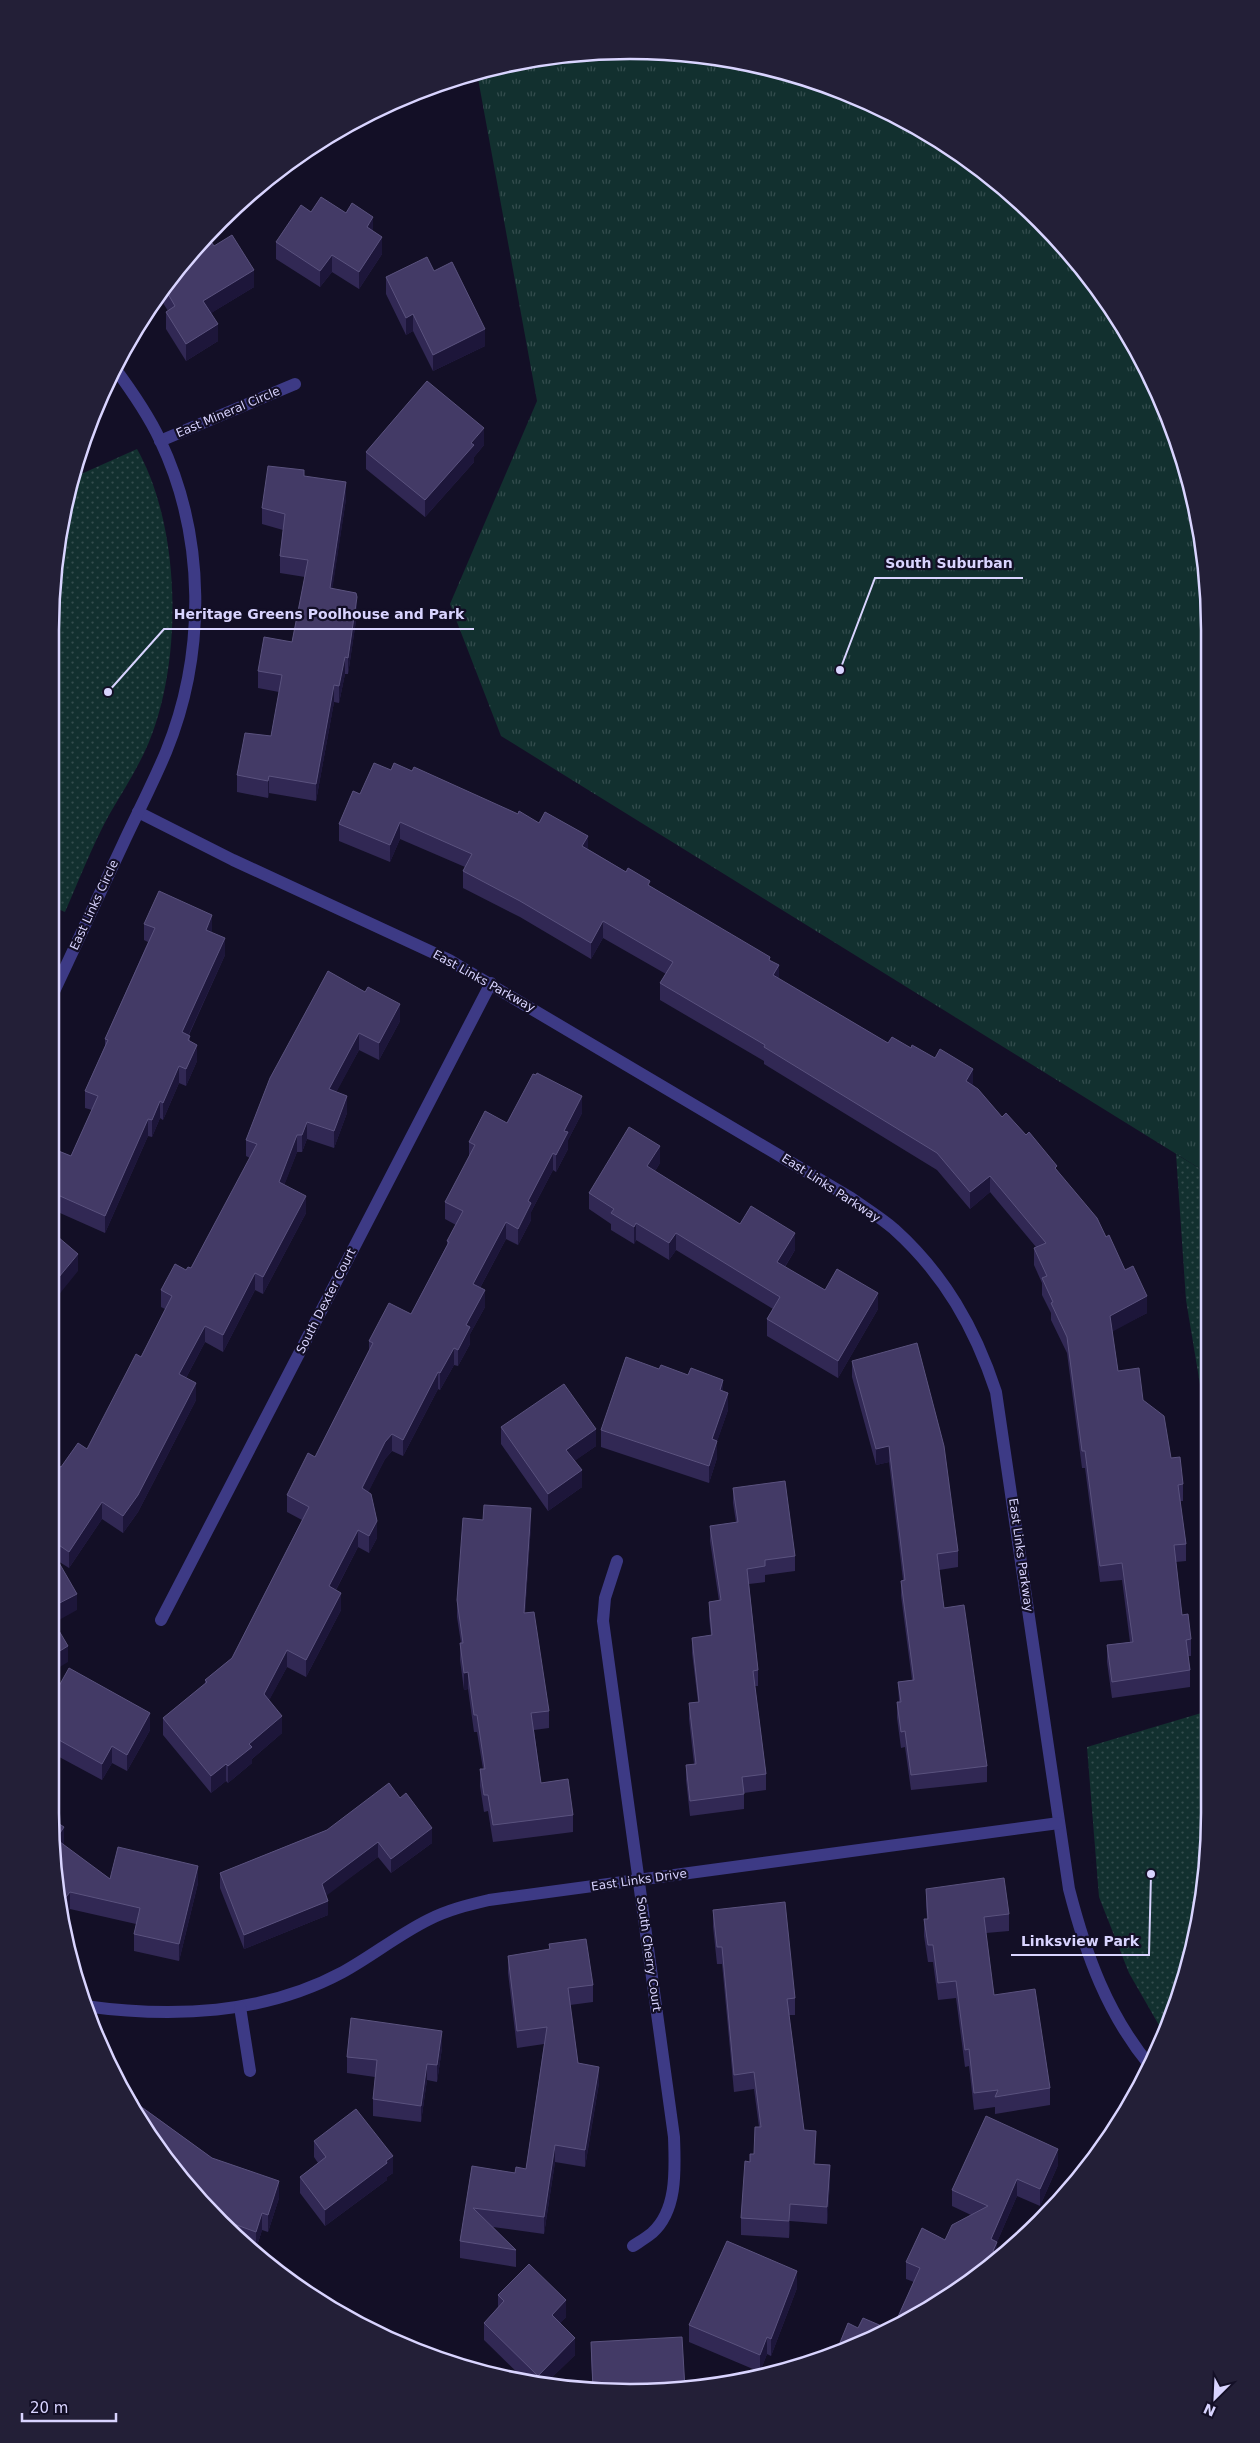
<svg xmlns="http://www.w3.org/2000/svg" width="1260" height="2443" font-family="'DejaVu Sans',sans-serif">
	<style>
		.grass { fill: url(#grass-tufts) }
		.park { fill: url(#park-dots) }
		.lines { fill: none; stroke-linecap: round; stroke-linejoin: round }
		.minor { stroke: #3d3a85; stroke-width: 12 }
		.wall { fill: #312854 }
		.shaded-wall { fill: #1d163a }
		.building { fill: #433a66; stroke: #5a527e }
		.labels { text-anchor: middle; stroke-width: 4.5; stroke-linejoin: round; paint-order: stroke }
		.street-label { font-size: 12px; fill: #d9d4ff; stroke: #130f26 }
		.rim { fill: none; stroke: #d9d4ff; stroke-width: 2.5 }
		.leader { fill: none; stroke: #d9d4ff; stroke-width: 2 }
		.callout-dot { fill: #d9d4ff; stroke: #130f26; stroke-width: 2 }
		.callout-label { font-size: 14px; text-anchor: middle; font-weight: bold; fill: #d9d4ff; stroke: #130f26; stroke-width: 4.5; stroke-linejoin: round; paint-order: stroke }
	</style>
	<defs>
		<pattern id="grass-tufts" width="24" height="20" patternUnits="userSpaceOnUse" patternTransform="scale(1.25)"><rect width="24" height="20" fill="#12302f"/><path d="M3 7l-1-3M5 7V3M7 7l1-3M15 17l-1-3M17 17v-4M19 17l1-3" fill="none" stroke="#344d4e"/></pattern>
		<pattern id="park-dots" width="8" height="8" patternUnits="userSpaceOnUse" patternTransform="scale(1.25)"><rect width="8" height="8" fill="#12302f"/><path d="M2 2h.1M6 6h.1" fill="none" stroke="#344d4e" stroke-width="1.8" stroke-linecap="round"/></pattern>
	</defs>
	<rect width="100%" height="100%" fill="#130f26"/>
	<path class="grass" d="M668,51L780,70L886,110L1012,194L1090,277L1166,408L1205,554L1207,1173L501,736L450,604L537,401L477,73L554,55Z"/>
	<g class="park">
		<path d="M137,449C181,527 183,659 149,742C138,768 123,791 109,815C92,846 79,880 65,912L51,906V592L70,479Z"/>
		<path d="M1176,1154L1207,1173L1208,1433L1186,1300Z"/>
		<path d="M1208,1711L1209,1851L1190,1963L1164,2034L1129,1973L1099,1897L1087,1747Z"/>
	</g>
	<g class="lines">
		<g class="minor">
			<path d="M160,441L295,384"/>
			<path d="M138,812L233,860L449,960L851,1198C865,1208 881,1218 894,1229C944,1274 975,1328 996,1392L1069,1889C1086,1955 1107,2014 1151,2067"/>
			<path d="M51,998C75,947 99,896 123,844C137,814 153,783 166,752C206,654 206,537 160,440C148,414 131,390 114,367"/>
			<path d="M617,1561L605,1598L603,1621L674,2137C675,2168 678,2210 652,2233C646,2238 639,2242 633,2246"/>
			<path d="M161,1620L491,983"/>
			<path d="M84,2006C172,2018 263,2015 343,1972C372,1956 398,1935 428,1920C447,1910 468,1905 489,1900L1059,1823"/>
			<path d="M240,2007L250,2071"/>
		</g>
	</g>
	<g class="wall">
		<path d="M311,212L373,231L382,254L359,289L332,272L320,287L276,259V242Z"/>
		<path d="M214,246L254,287L211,313L218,341L186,361L166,329V312L168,311L158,295L170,277Z"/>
		<path d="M434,271L485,346L433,371L413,331L406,335L386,294V277Z"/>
		<path d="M484,445L474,457V462L425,517L366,469V452Z"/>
		<path d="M304,476L346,499L332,589L357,614L348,674H345L339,703L334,702L316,801L269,793L268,798L237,792V775L271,736L279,692L258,688V671L292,642L305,577L280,573V556L283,530L262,524V508Z"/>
		<path d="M360,794L588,849L650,886L770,961L779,979L888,1043L973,1085L1002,1117L1057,1170L1106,1237L1125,1270L1147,1313L1112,1331L1118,1371L1143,1400L1183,1484V1501H1180L1186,1544V1561L1176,1562L1182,1615L1191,1639V1656H1188L1190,1670V1687L1112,1698L1107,1662V1645L1130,1642L1122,1580L1100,1582L1085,1468H1082L1067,1353L1051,1320V1313L1042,1295V1283L1034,1265V1248L1036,1247L990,1192L970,1209L937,1170L764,1064V1061L660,1000V983L666,974L603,938L591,959L520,917L463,888V871L465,867L400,839L390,862L339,841V824Z"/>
		<path d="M144,924L212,932V933L225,955L189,1035L190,1041L197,1061L186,1086L179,1083L163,1120L160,1118L152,1137L148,1136L105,1233L51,1209V1148L71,1156L92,1110L85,1108V1091L105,1046V1039L148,942L144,940Z"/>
		<path d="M328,971L400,1021L379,1060L359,1050L336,1092L347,1113L334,1148L307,1139L302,1152H297L284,1185L306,1213L263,1294L255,1290L223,1352L205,1342L186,1378L196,1400L138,1512L123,1533L102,1519L69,1568L50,1556V1474L87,1449L141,1357L165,1309L161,1307V1290L186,1270L191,1268L250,1158L246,1156V1140Z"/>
		<path d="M582,1113L568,1140V1149L556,1172L553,1170L531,1212V1220L518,1245L506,1239L480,1288L485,1307L470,1334V1344L458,1366L454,1365L440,1390L438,1389L403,1456L392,1451L385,1459L368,1492L377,1538L369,1553L358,1547L336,1590L341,1610L306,1677L287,1667L269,1700L282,1733L252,1759V1763L228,1783L226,1781L211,1793L163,1735V1718L205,1684V1680L232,1658L302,1520L287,1512V1495L315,1457L369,1350V1341L411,1314L447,1245V1241L456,1225L445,1219V1202L469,1157V1142L507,1123Z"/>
		<path d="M660,1163L655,1171L740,1224L795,1250L785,1267L825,1290L878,1309L838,1378L767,1336V1319L773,1309L676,1250L669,1260L636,1240L634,1244L611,1230V1224L589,1209V1193Z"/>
		<path d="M852,1361L958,1551V1567L939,1570L944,1608L987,1766V1782L911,1790L905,1747L901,1748L897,1718V1702H899L898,1682L912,1680L901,1596V1581L903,1580L889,1462L876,1465L852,1377Z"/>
		<path d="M723,1392L728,1410L717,1441V1458L709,1483L601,1447V1430Z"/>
		<path d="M501,1427L596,1446L574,1461L582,1487L548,1511L501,1444Z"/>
		<path d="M733,1488L795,1556V1571L765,1575V1582L749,1584L758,1670V1686H755L766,1774V1790L744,1793V1809L690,1816L686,1780V1765L694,1764L689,1719V1703L698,1702L692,1653V1638L711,1635L709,1617V1602L719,1601L710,1541V1526L736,1522L733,1503Z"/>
		<path d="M531,1525L525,1613L549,1711V1728L534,1730L541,1783L573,1815V1832L493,1842L488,1811L484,1812L480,1786V1769H483L477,1732H474L468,1689L464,1690L460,1660V1643H461L457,1617V1600Z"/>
		<path d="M50,1702L150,1730L127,1771L112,1763L102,1780L50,1752Z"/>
		<path d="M50,1818L63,1845L110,1879L198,1883L179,1961L134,1951V1934L136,1924L70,1909L63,1918L60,1916Z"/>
		<path d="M327,1830L432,1843L391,1873L378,1857L326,1895L328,1915L244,1949L220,1888V1873Z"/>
		<path d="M926,1889L1009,1914V1931L986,1933L994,1995L1050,2088V2105L995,2114V2107L974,2110L969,2066L965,2067L956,1998L938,2000L933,1962H928L924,1936V1919H927L926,1906Z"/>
		<path d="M713,1910L795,1998V2015H789L804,2130L816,2148L815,2164L830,2182L827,2224L790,2221L789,2238L741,2235V2218L750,2162L754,2154L759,2127L754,2089L734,2092L722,1964H717L713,1927Z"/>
		<path d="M549,1944L593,1985V2002L570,2005L578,2063L599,2083L585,2167L555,2162L544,2234L493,2227L516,2250V2267L460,2258V2241L472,2166L515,2173L526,2169L544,2044L517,2048L508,1973V1956L549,1949Z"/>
		<path d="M442,2048L437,2082L427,2080L421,2122L373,2116V2099L375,2077L347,2073V2057Z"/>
		<path d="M138,2104L212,2158L279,2198L268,2232L262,2230L256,2249L243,2245L170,2166Z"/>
		<path d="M314,2141L393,2173L387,2177V2180L325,2226L300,2193V2177L318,2163L314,2157Z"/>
		<path d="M1058,2165L1040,2206L1017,2196L997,2242V2253L914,2282L906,2279V2262L945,2240L971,2215L952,2206V2190Z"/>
		<path d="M797,2288L771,2356L767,2354L760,2372L689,2342V2325Z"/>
		<path d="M498,2295L566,2317L560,2323L575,2355L544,2385L528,2383L484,2340V2323L498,2307Z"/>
		<path d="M858,2328L886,2333L839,2351V2345Z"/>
		<path d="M591,2342L685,2389L593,2392L591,2359Z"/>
	</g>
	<g class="shaded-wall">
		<path d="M373,217V233L367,227Z"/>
		<path d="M382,237V254L359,289V272Z"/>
		<path d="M332,255V272L320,287V271Z"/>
		<path d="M254,270V287L203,318V301Z"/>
		<path d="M413,314V331L406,335V318Z"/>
		<path d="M218,324V341L186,361V344Z"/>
		<path d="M485,329V346L433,371V355Z"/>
		<path d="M484,428V445L474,457V462L425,517V500Z"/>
		<path d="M346,482V499L330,605V588Z"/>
		<path d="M357,597V614L348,674V658Z"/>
		<path d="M345,657V674L339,703V686Z"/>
		<path d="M334,685V702L316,801V784Z"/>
		<path d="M269,776V793L268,798V781Z"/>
		<path d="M400,822V839L390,862V845Z"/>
		<path d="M588,836V853L582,846Z"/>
		<path d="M212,915V932L206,947V930Z"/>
		<path d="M603,921V938L591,959V943Z"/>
		<path d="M225,938V955L182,1049V1032Z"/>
		<path d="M779,965V982L773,975Z"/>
		<path d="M400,1004V1021L379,1060V1043Z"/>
		<path d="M359,1033V1050L329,1106V1089Z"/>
		<path d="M197,1045V1061L186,1086V1069Z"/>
		<path d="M179,1066V1083L163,1120V1103Z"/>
		<path d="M973,1069V1086L966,1081Z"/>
		<path d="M347,1096V1113L334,1148V1131Z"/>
		<path d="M582,1096V1113L568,1140V1149L556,1172V1155L564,1131Z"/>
		<path d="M160,1101V1118L152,1137V1120Z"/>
		<path d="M148,1119V1136L105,1233V1216Z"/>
		<path d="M307,1122V1139L302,1152V1135Z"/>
		<path d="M297,1135V1152L279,1199V1182Z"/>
		<path d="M660,1146V1163L647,1183V1166Z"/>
		<path d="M553,1153V1170L531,1212V1220L518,1245V1229L528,1201Z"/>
		<path d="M990,1176V1192L970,1209V1192Z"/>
		<path d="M306,1196V1213L263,1294V1277Z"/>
		<path d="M506,1222V1239L473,1301V1284Z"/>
		<path d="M636,1223V1240L634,1244V1227Z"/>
		<path d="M676,1233V1250L669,1260V1243Z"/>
		<path d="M795,1233V1250L777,1279V1262Z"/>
		<path d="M78,1254V1271L57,1297V1303L50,1310L51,1293L54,1283Z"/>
		<path d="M255,1273V1290L223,1352V1335Z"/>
		<path d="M485,1290V1307L470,1334V1344L458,1366V1350L466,1325Z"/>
		<path d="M878,1293V1309L838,1378V1361Z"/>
		<path d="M1147,1296V1313L1110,1333V1316Z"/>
		<path d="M205,1326V1342L179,1391V1374Z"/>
		<path d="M454,1348V1365L440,1390V1373Z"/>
		<path d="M438,1372V1389L403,1456V1440Z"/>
		<path d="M723,1380V1397L720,1390Z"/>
		<path d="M196,1383V1400L138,1512L123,1533V1516Z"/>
		<path d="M728,1393V1410L712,1456V1439Z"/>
		<path d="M596,1429V1446L566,1467V1450Z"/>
		<path d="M392,1434V1451L385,1459L362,1505V1488L385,1442Z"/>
		<path d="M717,1441V1458L709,1483V1466Z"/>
		<path d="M889,1446V1462L876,1465V1449Z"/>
		<path d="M582,1470V1487L548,1511V1494Z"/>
		<path d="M102,1502V1519L69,1568V1552Z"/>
		<path d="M531,1508V1525L524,1630V1613Z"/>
		<path d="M377,1521V1538L369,1553V1536Z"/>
		<path d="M358,1530V1547L329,1603V1586Z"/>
		<path d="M341,1593V1610L306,1677V1660Z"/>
		<path d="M77,1594V1610L50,1625V1608Z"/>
		<path d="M59,1621V1638L55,1624Z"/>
		<path d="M68,1646V1662L50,1673V1657Z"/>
		<path d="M287,1650V1667L264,1710V1694Z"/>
		<path d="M468,1672V1689L464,1690V1673Z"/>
		<path d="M150,1713V1730L127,1771V1755Z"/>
		<path d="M282,1716V1733L252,1759V1763L228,1783V1766L249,1744Z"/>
		<path d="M112,1746V1763L102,1780V1764Z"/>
		<path d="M226,1764V1781L211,1793V1776Z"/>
		<path d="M64,1827V1844L56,1856V1839Z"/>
		<path d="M432,1828V1843L391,1873V1859Z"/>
		<path d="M378,1842V1857L322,1899V1884Z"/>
		<path d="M198,1866V1883L179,1961V1944Z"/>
		<path d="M70,1892V1909L63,1918V1901Z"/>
		<path d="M328,1901V1915L244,1949V1935Z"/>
		<path d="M442,2031V2048L437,2082V2065Z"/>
		<path d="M427,2064V2080L421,2122V2106Z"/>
		<path d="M599,2067V2083L585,2167V2150Z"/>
		<path d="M816,2131V2148L814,2181V2164Z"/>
		<path d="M555,2145V2162L544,2234V2217Z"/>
		<path d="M1058,2149V2165L1040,2206V2189Z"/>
		<path d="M393,2156V2173L387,2177V2180L325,2226V2210Z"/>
		<path d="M830,2165V2182L827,2224V2207Z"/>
		<path d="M1017,2179V2196L991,2256V2239Z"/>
		<path d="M279,2181V2198L268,2232V2215Z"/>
		<path d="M790,2204V2221L789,2238V2221Z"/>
		<path d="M262,2213V2230L256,2249V2232Z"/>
		<path d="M997,2242V2258L993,2251Z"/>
		<path d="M797,2271V2288L771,2356V2339Z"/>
		<path d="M566,2300V2317L552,2332V2315Z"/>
		<path d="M767,2337V2354L760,2372V2355Z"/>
		<path d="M575,2338V2355L544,2385H538V2376Z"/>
	</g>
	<g class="building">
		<path d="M321,197L346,213L352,203L373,217L367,227L382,237L359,272L332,255L320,271L276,242L301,205L311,212Z"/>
		<path d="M232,235L254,270L203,301L218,324L186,344L166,312L175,306L164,287L170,277L208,237L214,246Z"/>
		<path d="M427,257L434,271L452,262L485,329L433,355L413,314L406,318L386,277Z"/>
		<path d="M427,381L484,428L471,443L474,445L425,500L366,452Z"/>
		<path d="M268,466L304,470V476L346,482L330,588L356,593L357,597L348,658L345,657L339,686L334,685L316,784L269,776L268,781L237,775L245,733L271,736L282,675L258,671L264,637L292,642L308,560L280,556L285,514L262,508Z"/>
		<path d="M374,763L391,770L394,763L412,771L414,767L518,814L519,811L539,823L545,812L588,836L582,846L626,872L628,868L650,881L648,885L770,957L769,960L779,965L773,975L888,1043L892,1037L911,1048L912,1045L935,1058L940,1049L973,1069L966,1081L978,1089L1002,1117L1006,1113L1026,1135L1029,1132L1057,1166L1055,1168L1097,1218L1106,1237L1109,1235L1125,1270L1133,1266L1147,1296L1110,1316L1118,1371L1139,1368L1143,1400L1164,1416L1171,1458L1180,1457L1183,1484L1178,1485L1186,1544L1174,1545L1182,1615L1188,1614L1191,1639L1186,1640L1190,1670L1112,1682L1107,1645L1133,1642L1122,1563L1100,1566L1085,1451H1082L1067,1337L1051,1303L1053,1302L1042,1278L1047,1276L1034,1248L1046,1243L990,1176L970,1192L937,1153L764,1047L765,1045L660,983L673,962L603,921L591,943L520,901L463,871L472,854L400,822L390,845L339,824L353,791L360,794Z"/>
		<path d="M159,891L212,915L206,930L225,938L182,1032L190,1036L188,1040L197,1045L186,1069L179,1066L163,1103L160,1101L152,1120L148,1119L105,1216L51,1192V1148L71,1156L98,1096L85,1091L108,1040L105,1039L155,928L144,924Z"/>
		<path d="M328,971L365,992L368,987L400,1004L379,1043L359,1033L329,1089L347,1096L334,1131L307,1122L302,1135H297L279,1182L306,1196L263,1277L255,1273L223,1335L205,1326L179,1374L196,1383L138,1495L123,1516L102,1502L69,1552L50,1539V1474L57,1465L61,1467L78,1443L87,1449L136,1354L141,1357L172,1296L161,1290L175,1264L186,1270L188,1267L191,1268L257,1144L246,1140L270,1078Z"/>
		<path d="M537,1073L582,1096L564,1131L568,1132L556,1155L553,1153L528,1201L531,1203L518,1229L506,1222L473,1284L485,1290L466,1325L470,1327L458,1350L454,1348L440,1373L438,1372L403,1440L392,1434L385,1442L362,1488L371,1494L377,1521L369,1536L358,1530L329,1586L341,1593L306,1660L287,1650L264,1694L282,1716L249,1744L252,1747L228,1766L226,1764L211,1776L163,1718L207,1682L205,1680L232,1658L309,1507L287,1495L308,1453L315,1457L373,1343L369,1341L389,1303L411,1314L449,1242L447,1241L463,1211L445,1202L475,1145L469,1142L485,1111L507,1123L533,1074L536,1075Z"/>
		<path d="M629,1127L660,1146L647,1166L740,1224L751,1206L795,1233L777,1262L825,1290L837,1269L878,1293L838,1361L767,1319L780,1297L676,1233L669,1243L636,1223L634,1227L611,1213L614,1209L589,1193Z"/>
		<path d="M51,1231L78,1254L54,1283L57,1286L51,1293Z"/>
		<path d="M917,1343L944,1446L958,1551L937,1554L944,1608L964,1605L987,1766L911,1775L905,1731L901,1732L897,1702H901L898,1682L914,1680L901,1581L905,1580L889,1446L876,1449L852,1361Z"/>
		<path d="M626,1357L659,1369L661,1365L688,1375L691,1368L723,1380L720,1390L728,1393L712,1439L717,1441L709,1466L601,1430Z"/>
		<path d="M564,1384L596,1429L566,1450L582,1470L548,1494L501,1427Z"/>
		<path d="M785,1481L795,1556L765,1560V1566L747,1569L758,1670L753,1671L766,1774L742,1777L744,1794L690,1801L686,1765L696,1764L689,1703L699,1702L692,1638L712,1635L709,1602L721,1600L710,1526L738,1522L733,1488Z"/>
		<path d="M484,1505L531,1508L524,1613L534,1612L549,1711L531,1713L541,1783L568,1779L573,1815L493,1825L488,1795H484L480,1769H485L477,1715H474L468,1672L464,1673L460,1643H463L457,1600L463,1518L483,1520Z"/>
		<path d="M58,1561L77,1594L50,1608L59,1621L55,1624L68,1646L50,1657V1566Z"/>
		<path d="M69,1668L150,1713L127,1755L112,1746L102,1764L50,1735V1702Z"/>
		<path d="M389,1783L400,1798L406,1793L432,1828L391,1859L378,1842L322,1884L328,1901L244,1935L220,1873L327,1830Z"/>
		<path d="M50,1818L64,1827L56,1839L110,1879L118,1847L198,1866L179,1944L134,1934L140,1908L70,1892L63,1901L58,1898Z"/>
		<path d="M1004,1878L1009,1914L984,1917L994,1995L1035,1989L1050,2088L995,2097L998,2090L974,2093L969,2049L965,2050L956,1981L938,1983L933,1945H928L924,1919H928L926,1889Z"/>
		<path d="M785,1902L795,1998L787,1999L804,2130L816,2131L814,2164L830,2165L827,2207L790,2204L789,2221L741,2218L745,2161L750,2162V2154H754L755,2127H761L754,2072L734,2075L722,1947H717L713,1910Z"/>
		<path d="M586,1939L593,1985L568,1988L578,2063L599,2067L585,2150L555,2145L544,2217L473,2208L516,2250L460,2241L472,2166L515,2173L516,2167L526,2169L547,2027L517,2031L508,1956L550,1949L549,1944Z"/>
		<path d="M351,2018L442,2031L437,2065L427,2064L421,2106L373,2099L377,2060L347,2057Z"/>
		<path d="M121,2088L138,2100L136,2103L212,2158L279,2181L268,2215L262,2213L256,2232L220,2219L170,2166L128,2103Z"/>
		<path d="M356,2109L393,2156L386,2161L387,2163L325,2210L300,2177L326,2157L314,2141Z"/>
		<path d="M986,2116L1058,2149L1040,2189L1017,2179L991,2239L997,2242L993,2251L1001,2255L952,2295L892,2330L920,2268L906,2262L922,2228L945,2240L952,2225L988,2206L952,2190Z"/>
		<path d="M727,2241L797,2271L771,2339L767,2337L760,2355L689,2325Z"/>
		<path d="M529,2264L566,2300L552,2315L575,2338L538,2376L484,2323L504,2301L498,2295Z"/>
		<path d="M863,2318L891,2330L886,2333L846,2348L839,2345L848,2323L858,2328Z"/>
		<path d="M682,2337L685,2389L609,2391V2388L593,2389L591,2342Z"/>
	</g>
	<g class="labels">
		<g class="street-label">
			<text transform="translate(228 412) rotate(-23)" y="4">East Mineral Circle</text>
			<text transform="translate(94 905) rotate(-65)" y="4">East Links Circle</text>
			<text transform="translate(484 981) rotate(29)" y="4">East Links Parkway</text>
			<text transform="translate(831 1188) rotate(33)" y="4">East Links Parkway</text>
			<text transform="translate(326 1301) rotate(-63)" y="4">South Dexter Court</text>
			<text transform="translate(1021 1555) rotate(82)" y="4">East Links Parkway</text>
			<text transform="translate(639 1880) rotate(-8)" y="4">East Links Drive</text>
			<text transform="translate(649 1954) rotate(82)" y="4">South Cherry Court</text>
		</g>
	</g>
	<path d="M0 0H1260V2443H0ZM630 59H630A571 571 0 0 1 1201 630V1813A571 571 0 0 1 630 2384H630A571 571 0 0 1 59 1813V630A571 571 0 0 1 630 59Z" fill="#231f37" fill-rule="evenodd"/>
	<path class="rim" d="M630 59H630A571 571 0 0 1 1201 630V1813A571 571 0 0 1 630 2384H630A571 571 0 0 1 59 1813V630A571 571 0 0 1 630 59Z"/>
	<path class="leader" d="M840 670L875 578H1023M108 692L164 629H474M1151 1874L1149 1955H1011"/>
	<g class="callout-dot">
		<circle cx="840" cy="670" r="5"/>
		<circle cx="108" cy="692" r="5"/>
		<circle cx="1151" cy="1874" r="5"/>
	</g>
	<g class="callout-label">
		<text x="949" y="568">South Suburban</text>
		<text x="319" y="619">Heritage Greens Poolhouse and Park</text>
		<text x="1080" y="1946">Linksview Park</text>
	</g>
	<g transform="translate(1215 2398) rotate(204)" stroke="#130f26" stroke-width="4" paint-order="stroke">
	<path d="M0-4L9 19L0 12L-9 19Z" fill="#d9d4ff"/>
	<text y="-8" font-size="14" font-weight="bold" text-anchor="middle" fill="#d9d4ff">N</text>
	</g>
	<path d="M22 2413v8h94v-8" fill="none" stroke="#d9d4ff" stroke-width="2.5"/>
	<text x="30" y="2413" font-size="15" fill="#d9d4ff" stroke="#130f26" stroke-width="4" paint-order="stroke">20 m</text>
</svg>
